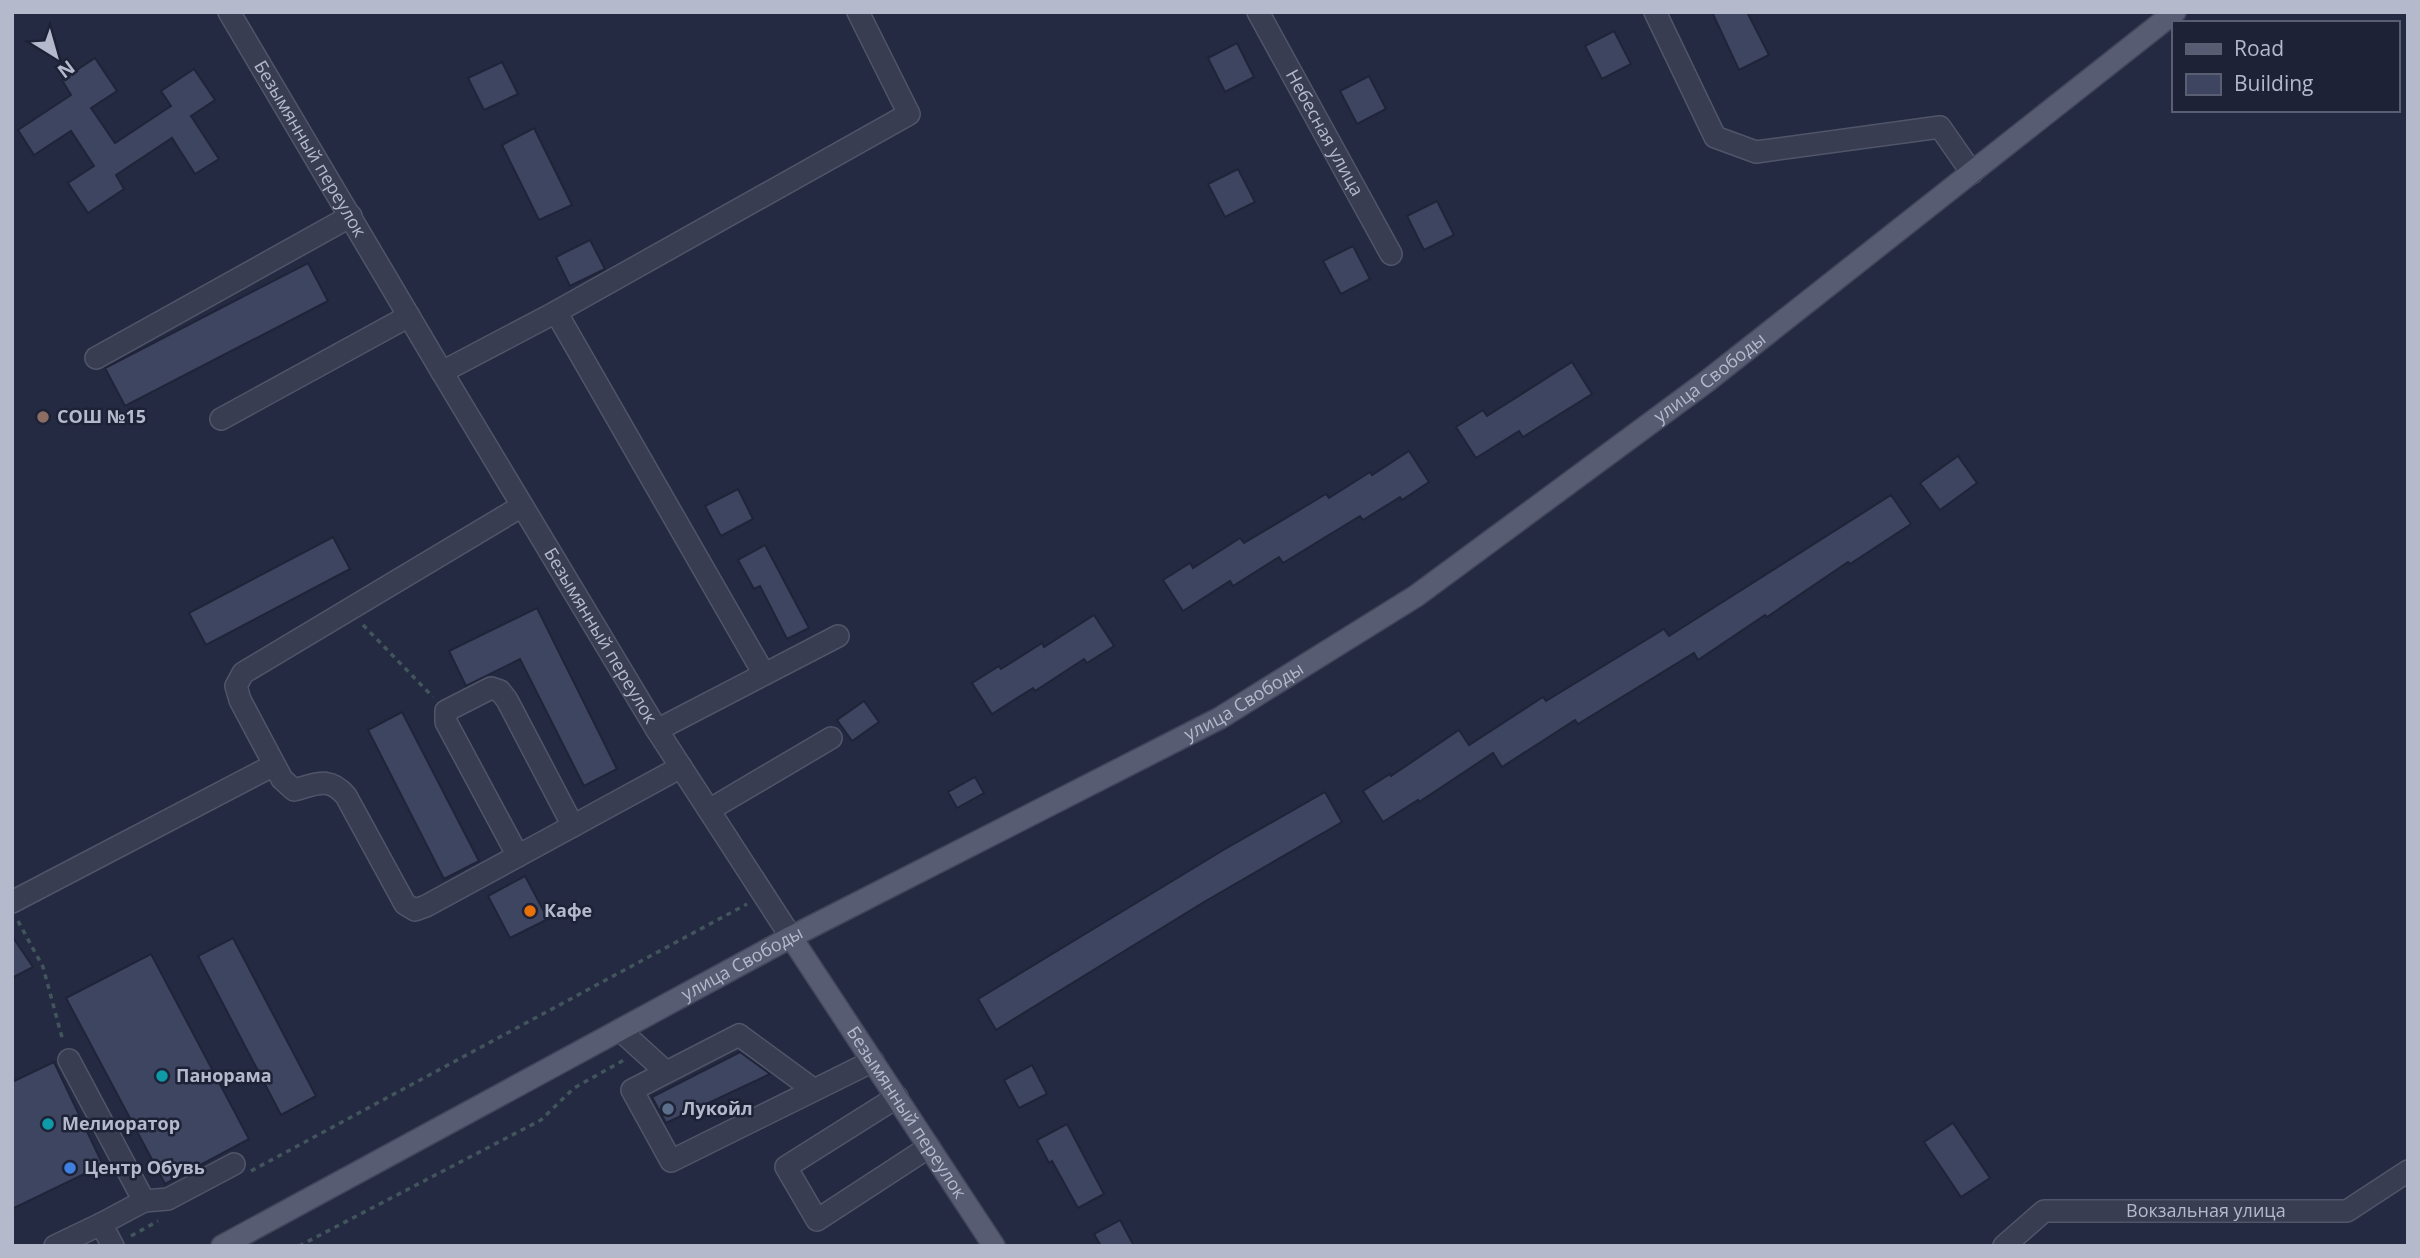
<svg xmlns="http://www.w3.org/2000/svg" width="2420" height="1258" font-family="'Open Sans',sans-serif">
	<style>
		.building { fill: #3e4560; stroke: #1f2439; stroke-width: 2 }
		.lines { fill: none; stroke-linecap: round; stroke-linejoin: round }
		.minor-casing { stroke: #505569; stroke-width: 24 }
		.major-casing { stroke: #42465b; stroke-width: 24 }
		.path { stroke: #42555d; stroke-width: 3.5; stroke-dasharray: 5 5; stroke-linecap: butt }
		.minor { stroke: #393d52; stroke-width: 21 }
		.major { stroke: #575c72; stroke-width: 21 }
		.education-dot { fill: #8d6e63; stroke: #1d2237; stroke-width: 2.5 }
		.food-dot { fill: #e8710a; stroke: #1d2237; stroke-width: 2.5 }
		.culture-dot { fill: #0f9aa8; stroke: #1d2237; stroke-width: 2.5 }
		.service-dot { fill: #5c6f8a; stroke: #1d2237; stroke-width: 2.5 }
		.shop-dot { fill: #3f7fe0; stroke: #1d2237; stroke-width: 2.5 }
		.labels { text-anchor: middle; stroke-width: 5; stroke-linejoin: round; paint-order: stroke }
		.street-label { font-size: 18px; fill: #b5b9cc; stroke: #1d2237 }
		.poi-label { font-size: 18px; font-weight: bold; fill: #b5b9cc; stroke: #1d2237; text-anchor: start }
	</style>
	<rect width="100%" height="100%" fill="#242a42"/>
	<g class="building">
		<path d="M1712,12H1747L1769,55L1739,70Z"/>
		<path d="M1614,31L1631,64L1602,79L1585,46Z"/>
		<path d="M1237,43L1254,77L1225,92L1208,58Z"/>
		<path d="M95,58L117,91L91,108L115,143L171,106L161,91L194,69L215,100L191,116L219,159L195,174L172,138L116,175L124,189L88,213L68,183L94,166L71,131L34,155L18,130L71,95L62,80Z"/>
		<path d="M502,62L518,94L484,110L468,78Z"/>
		<path d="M1369,76L1386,109L1357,124L1340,91Z"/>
		<path d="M534,128L572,205L539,220L502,145Z"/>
		<path d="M1238,169L1255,202L1225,217L1208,184Z"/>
		<path d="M1437,201L1454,235L1424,250L1407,216Z"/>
		<path d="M590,240L605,269L570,286L556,257Z"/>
		<path d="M1353,246L1370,279L1341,294L1323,261Z"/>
		<path d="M308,263L328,301L125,406L105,368Z"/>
		<path d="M1572,362L1592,394L1523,437L1519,431L1476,458L1456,427L1483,410L1487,416Z"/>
		<path d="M1409,451L1429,482L1402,500L1400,497L1363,520L1360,516L1283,563L1279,557L1233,586L1230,581L1183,611L1163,580L1190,563L1193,568L1240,538L1244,543L1326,494L1329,498L1370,472L1372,475Z"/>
		<path d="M1958,456L1977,483L1940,510L1920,483Z"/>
		<path d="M738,489L753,519L721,536L705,506Z"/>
		<path d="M1891,495L1911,524L1850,564L1848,562L1767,617L1765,615L1698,660L1694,653L1578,724L1575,720L1502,767L1493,753L1419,802L1418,800L1383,822L1363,791L1390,774L1391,776L1459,730L1469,745L1543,697L1546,701L1664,629L1669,636Z"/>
		<path d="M333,537L350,569L206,645L189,613Z"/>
		<path d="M765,545L809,628L787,639L760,586L754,589L738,560Z"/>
		<path d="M537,608L617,769L584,786L520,659L466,686L449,651Z"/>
		<path d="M1094,615L1114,646L1087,663L1084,659L1035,691L1033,688L992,714L972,683L999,666L1001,669L1042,643L1044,647Z"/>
		<path d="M864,701L879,722L852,741L837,720Z"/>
		<path d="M402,712L479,861L444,879L368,730Z"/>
		<path d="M975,777L984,793L957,808L948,792Z"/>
		<path d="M1325,792L1342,822L1204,902L996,1030L978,999L1225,849Z"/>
		<path d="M525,876L548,919L510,938L488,896Z"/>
		<path d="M12,936L33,967L12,978Z"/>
		<path d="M233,938L316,1096L281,1115L198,956Z"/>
		<path d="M151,954L249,1139L165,1184L66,998Z"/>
		<path d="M740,1052L770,1074L666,1123L652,1097Z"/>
		<path d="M54,1062L103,1165L12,1209V1082Z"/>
		<path d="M1032,1065L1047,1094L1019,1108L1004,1080Z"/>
		<path d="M1953,1123L1990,1178L1961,1197L1924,1142Z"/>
		<path d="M1067,1124L1104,1194L1078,1208L1052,1161L1049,1163L1037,1140Z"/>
		<path d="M1120,1220L1134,1246H1101L1094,1234Z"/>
	</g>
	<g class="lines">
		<g class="minor-casing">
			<g id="minor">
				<path id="s1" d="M229,12L442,372L657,730L791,937"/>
				<path id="s2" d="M1258,12L1391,254"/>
				<path d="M1655,12L1715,137L1756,152L1940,127L1972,173"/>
				<path d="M556,312L764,674"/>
				<path d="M96,358L351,216"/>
				<path d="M442,372L556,312L909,114L858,12"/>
				<path d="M221,419L409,316"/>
				<path d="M522,506L243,673L236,686L240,700L282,779L294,790C317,784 329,776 346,796L405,904L415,910L426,906L681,767"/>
				<path d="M657,730L838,636"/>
				<path d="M709,810L831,738"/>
				<path d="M518,856L446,722V711L491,688L500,691L507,700L573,826"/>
				<path d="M12,902L274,765"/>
				<path d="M620,1030L666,1072"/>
				<path d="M69,1060L144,1201L101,1224L113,1246"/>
				<path d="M814,1090L739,1035L632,1090L671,1161L873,1061"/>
				<path d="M897,1097L786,1167L817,1220L929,1147"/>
				<path d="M144,1201L168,1199L234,1164"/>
				<path d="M55,1246L101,1224"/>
				<path id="s3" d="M2004,1246L2044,1211H2347L2408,1171"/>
			</g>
		</g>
		<g class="major-casing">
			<g id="major">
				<path id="s4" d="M791,937L994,1246"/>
				<path id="s5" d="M222,1246L791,937L1220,718L1416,596L1706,382L2175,12"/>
			</g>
		</g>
		<g class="path">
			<path d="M363,625L433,697"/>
			<path d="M18,921L43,967L63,1041"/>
			<path d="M251,1171L747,904"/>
			<path d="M131,1236L158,1221"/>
			<path d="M299,1246L541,1120L574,1088L624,1060"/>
		</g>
		<use href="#minor" class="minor"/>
		<use href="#major" class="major"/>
	</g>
	<circle class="education-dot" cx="43" cy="417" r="7"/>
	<circle class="food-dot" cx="530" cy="911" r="7"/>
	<g class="culture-dot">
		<circle cx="162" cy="1076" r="7"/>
		<circle cx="48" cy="1124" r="7"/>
	</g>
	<circle class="service-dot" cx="668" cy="1109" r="7"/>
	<circle class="shop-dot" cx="70" cy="1168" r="7"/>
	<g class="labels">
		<g class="street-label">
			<text dy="6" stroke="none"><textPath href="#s2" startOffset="138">Небесная улица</textPath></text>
			<text dy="6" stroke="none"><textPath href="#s1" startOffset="159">Безымянный переулок</textPath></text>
			<text dy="6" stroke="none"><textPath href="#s5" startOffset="1726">улица Свободы</textPath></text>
			<text dy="6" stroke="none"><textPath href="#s1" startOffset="726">Безымянный переулок</textPath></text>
			<text dy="6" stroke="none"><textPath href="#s5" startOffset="1158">улица Свободы</textPath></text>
			<text dy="6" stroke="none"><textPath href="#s5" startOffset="592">улица Свободы</textPath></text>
			<text dy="6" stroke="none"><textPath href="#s4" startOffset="210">Безымянный переулок</textPath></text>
			<text dy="6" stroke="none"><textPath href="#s3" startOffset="215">Вокзальная улица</textPath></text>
		</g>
		<g class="poi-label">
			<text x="57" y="423">СОШ №15</text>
			<text x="544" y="917">Кафе</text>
			<text x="176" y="1082">Панорама</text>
			<text x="682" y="1115">Лукойл</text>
			<text x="62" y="1130">Мелиоратор</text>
			<text x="84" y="1174">Центр Обувь</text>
		</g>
	</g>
	<rect width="2420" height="1258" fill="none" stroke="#b5b9cc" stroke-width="28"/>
	<rect x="2172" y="21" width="228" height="91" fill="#1d2237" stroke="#5a5e73" stroke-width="2"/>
	<rect x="2186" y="44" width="35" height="10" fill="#575c72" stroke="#5a5e73" stroke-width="2"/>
	<text x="2234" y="56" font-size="21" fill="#b5b9cc">Road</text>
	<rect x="2186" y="74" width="35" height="21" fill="#3e4560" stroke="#5a5e73" stroke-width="2"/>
	<text x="2234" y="91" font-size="21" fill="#b5b9cc">Building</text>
	<g transform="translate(56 56) rotate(143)" stroke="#1d2237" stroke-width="5" paint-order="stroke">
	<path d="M0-5L12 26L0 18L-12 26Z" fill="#b5b9cc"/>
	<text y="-10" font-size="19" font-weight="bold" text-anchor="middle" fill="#b5b9cc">N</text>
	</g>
</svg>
